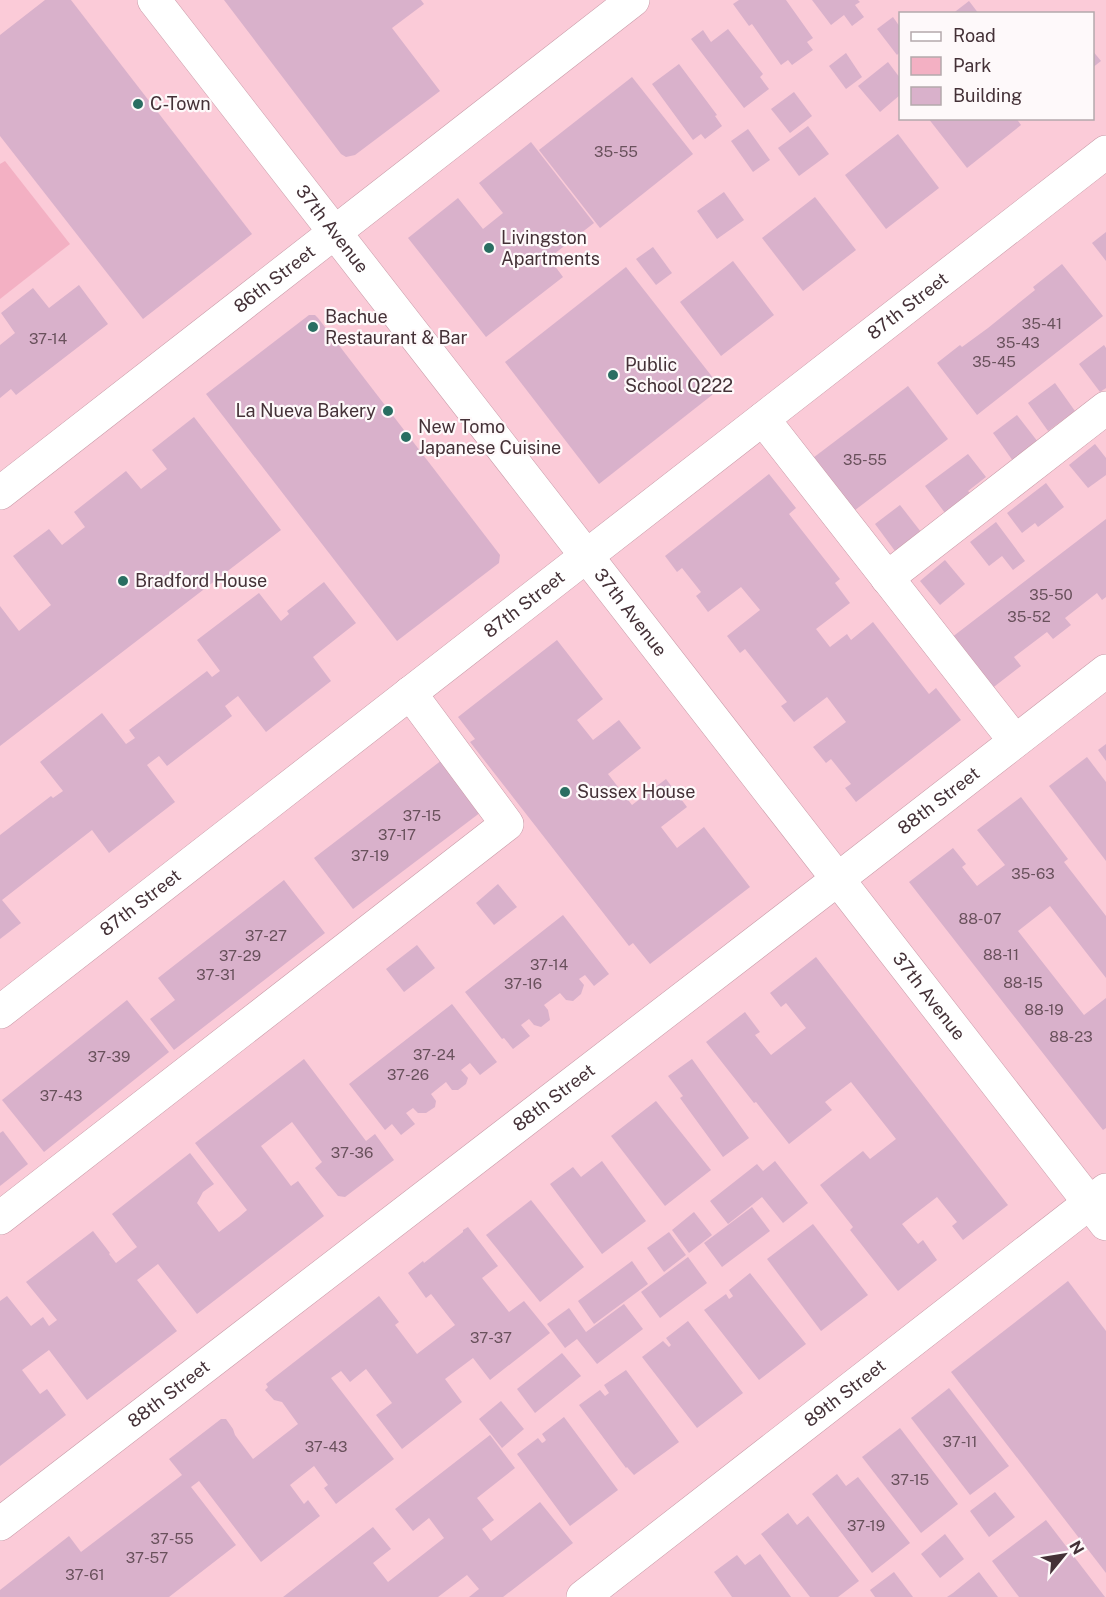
<svg xmlns="http://www.w3.org/2000/svg" width="1106" height="1597" font-family="'Public Sans',sans-serif">
	<style>
		.green { fill: #f3b0c3 }
		.building { fill: #d9b1cb }
		.lines { fill: none; stroke-linecap: round; stroke-linejoin: round }
		.minor-casing { stroke: #c99ba8; stroke-width: 34 }
		.minor { stroke: #fff; stroke-width: 33 }
		.poi-dot { fill: #296e62; stroke: #fef9fa; stroke-width: 2 }
		.labels { text-anchor: middle; stroke-width: 4.5; stroke-linejoin: round; paint-order: stroke }
		.number-label { font-size: 15px; fill: #69515c }
		.poi-label { font-size: 18px; fill: #443137; stroke: #fef9fa; text-anchor: start }
		.street-label { font-size: 18px; fill: #443137; stroke: #fef9fa }
	</style>
	<rect width="100%" height="100%" fill="#fbcbd8"/>
	<path class="green" d="M5,161L70,244L0,299V164Z"/>
	<g class="building">
		<path d="M45,0H71L252,234L143,319L0,136V35Z"/>
		<path d="M224,0H421L424,4L392,28L440,91L355,155L346,157L341,154Z"/>
		<path d="M739,0H786L813,38L807,42L813,50L792,65L788,60L781,65L752,24L749,26L733,4Z"/>
		<path d="M812,0H858L860,2L855,5L864,17L852,26L844,15L831,25Z"/>
		<path d="M969,1L979,14H953L956,11Z"/>
		<path d="M893,17L900,27V52L897,55L877,29Z"/>
		<path d="M728,29L763,74L760,77L769,89L744,108L691,39L703,30L711,42Z"/>
		<path d="M1092,50L1101,61L1092,68Z"/>
		<path d="M846,53L862,77L846,89L829,66Z"/>
		<path d="M888,62L900,78V95L880,112L858,86Z"/>
		<path d="M679,64L717,115L715,116L722,126L705,139L701,134L693,140L652,84Z"/>
		<path d="M632,77L693,154L600,228L539,150Z"/>
		<path d="M794,92L812,116L790,133L771,109Z"/>
		<path d="M928,118H1016L1021,125L967,168Z"/>
		<path d="M808,126L829,154L799,176L778,148Z"/>
		<path d="M748,129L770,160L753,172L731,141Z"/>
		<path d="M898,134L939,188L886,229L845,175Z"/>
		<path d="M531,142L594,223L549,258L563,277L486,337L408,238L458,198L483,229L503,213L479,183Z"/>
		<path d="M724,192L744,220L717,239L697,211Z"/>
		<path d="M815,197L856,250L803,291L762,238Z"/>
		<path d="M1106,232V261L1092,243Z"/>
		<path d="M653,247L672,273L656,285L636,259Z"/>
		<path d="M733,261L774,315L721,356L680,302Z"/>
		<path d="M1062,264L1103,316L977,415L937,363L960,345L962,347L988,328L1035,290L1033,287Z"/>
		<path d="M626,267L721,388L599,484L505,362Z"/>
		<path d="M79,285L108,324L16,395L11,389L0,398V345L15,333L1,313L33,288L49,308Z"/>
		<path d="M309,315H315L318,318L500,555L499,563L397,641L206,394Z"/>
		<path d="M1104,345L1106,348V388L1100,392L1079,364Z"/>
		<path d="M1055,383L1075,411L1048,431L1028,403Z"/>
		<path d="M908,386L948,439L846,517L805,464Z"/>
		<path d="M1017,415L1038,442L1013,461L993,433Z"/>
		<path d="M194,417L281,530L0,746V606L19,631L51,605L13,556L49,529L62,545L85,527L74,512L126,471L141,489L167,469L152,450Z"/>
		<path d="M1095,444L1106,458V475L1088,488L1069,465Z"/>
		<path d="M968,454L986,477L968,491L970,493L945,513L925,486Z"/>
		<path d="M769,474L796,508L789,514L840,579L835,583L850,603L816,629L830,647L847,634L851,640L873,622L929,694L936,688L961,720L856,802L845,788L851,784L831,759L826,763L813,747L846,722L827,697L794,722L781,706L787,702L745,649L740,653L727,636L760,610L741,587L708,612L696,596L701,592L682,568L677,572L665,556Z"/>
		<path d="M1046,483L1064,507L1038,527L1035,523L1022,533L1007,513Z"/>
		<path d="M900,505L921,532L895,551L875,524Z"/>
		<path d="M1106,519V597L1102,600L1097,593L1065,618L1071,625L1053,639L1047,632L1014,657L1021,666L986,693L947,641Z"/>
		<path d="M996,522L1025,561L1013,570L1002,556L989,566L970,542Z"/>
		<path d="M945,560L965,584L940,605L920,581Z"/>
		<path d="M324,582L356,623L313,657L331,681L266,732L238,696L225,706L232,716L167,766L159,756L147,765L175,802L109,853L92,830L2,900L21,923L0,939V835L51,796L53,798L63,791L40,762L102,713L126,744L135,738L129,730L207,671L212,677L220,671L197,640L259,593L281,621L289,614L287,611Z"/>
		<path d="M557,640L603,699L577,720L593,740L619,720L641,748L608,774L632,805L666,779L687,807L661,827L677,848L704,827L750,887L650,964L633,943L629,946L470,742L475,739L458,717Z"/>
		<path d="M1106,744V761L1098,750Z"/>
		<path d="M1087,757L1106,782V861L1049,786Z"/>
		<path d="M442,760L481,812L353,909L314,858Z"/>
		<path d="M1021,797L1068,859L1064,862L1106,916V978L1050,906L1018,931L1084,1015L1106,998V1128L1103,1130L909,882L953,848L966,864L962,867L977,886L1005,865L977,830Z"/>
		<path d="M284,880L325,933L174,1050L150,1019L175,1000L158,978Z"/>
		<path d="M498,884L517,907L494,925L476,903Z"/>
		<path d="M563,915L609,974L594,986L585,975L579,979L584,985L581,994L573,1001L566,1000L560,993L544,1005L548,1010L550,1020L541,1027L534,1025L529,1019L521,1025L530,1036L513,1049L504,1038L502,1039L465,992Z"/>
		<path d="M417,945L435,968L404,992L386,969Z"/>
		<path d="M816,957L1008,1205L963,1240L952,1226L957,1222L937,1197L902,1224L918,1244L923,1240L937,1260L898,1291L850,1230L853,1227L820,1185L863,1151L870,1159L896,1139L851,1082L825,1102L832,1110L789,1144L756,1102L754,1103L706,1042L745,1012L760,1032L755,1035L771,1055L806,1028L786,1003L781,1007L770,993Z"/>
		<path d="M127,1000L169,1052L44,1152L2,1100Z"/>
		<path d="M452,1004L497,1062L480,1075L470,1063L461,1070L468,1078L466,1084L458,1090H452L446,1082L431,1094L436,1101L435,1107L426,1113H418L413,1108L406,1113L415,1124L401,1135L392,1124L385,1130L349,1084Z"/>
		<path d="M304,1059L366,1141L375,1134L394,1160L345,1197L338,1196L315,1168L322,1162L292,1122L261,1146L291,1186L298,1181L324,1216L197,1314L158,1264L137,1280L177,1331L87,1400L49,1350L22,1370L40,1394L47,1389L66,1415L0,1466V1301L7,1296L31,1326L43,1317L49,1326L57,1320L26,1282L93,1231L110,1253L109,1254L116,1263L137,1247L112,1214L190,1153L214,1184L203,1192L197,1203L219,1232L239,1217L247,1210L195,1143Z"/>
		<path d="M692,1059L749,1138L723,1157L680,1098L683,1096L668,1076Z"/>
		<path d="M656,1101L711,1170L665,1206L611,1136Z"/>
		<path d="M3,1131L28,1164L0,1186V1133Z"/>
		<path d="M602,1161L646,1221L602,1254L550,1184L573,1167L581,1177Z"/>
		<path d="M775,1161L808,1203L783,1223L762,1197L728,1224L710,1201L757,1164L763,1171Z"/>
		<path d="M531,1200L584,1267L540,1302L486,1235Z"/>
		<path d="M752,1207L770,1231L722,1267L704,1243Z"/>
		<path d="M694,1212L712,1235L689,1253L672,1230Z"/>
		<path d="M813,1224L868,1295L821,1331L767,1259Z"/>
		<path d="M468,1227L498,1266L482,1278L509,1312L524,1301L550,1333L490,1380L473,1358L445,1379L462,1402L402,1449L376,1415L392,1403L366,1369L350,1382L341,1371L331,1378L394,1459L336,1504L324,1488L328,1485L314,1466L290,1485L304,1504L308,1500L320,1516L261,1562L199,1481L191,1487L236,1545L169,1597H0V1590L69,1536L81,1552L182,1475L169,1459L221,1419H226L233,1429L235,1435L253,1459L298,1424L282,1402L274,1400L265,1390L268,1387L266,1384L379,1296L399,1322L395,1325L417,1354L455,1325L431,1294L426,1298L408,1273L423,1261L424,1263L463,1232V1230Z"/>
		<path d="M669,1232L686,1255L664,1272L647,1248Z"/>
		<path d="M688,1257L707,1283L660,1318L641,1292Z"/>
		<path d="M632,1261L648,1284L594,1324L578,1301Z"/>
		<path d="M750,1273L806,1344L759,1380L704,1310L726,1294L729,1299L732,1297L733,1296L729,1290Z"/>
		<path d="M1068,1281L1106,1331V1573L951,1372Z"/>
		<path d="M624,1304L643,1329L597,1364L577,1339L565,1348L547,1324L569,1308L586,1332Z"/>
		<path d="M688,1321L743,1393L697,1428L642,1357L663,1341L669,1347L671,1345L666,1338Z"/>
		<path d="M562,1353L581,1376L535,1413L517,1389Z"/>
		<path d="M626,1370L679,1442L634,1475L627,1467L626,1468L579,1405L600,1390L605,1396L609,1393L604,1385Z"/>
		<path d="M949,1388L1009,1466L970,1495L911,1418Z"/>
		<path d="M501,1401L524,1429L502,1448L479,1419Z"/>
		<path d="M564,1417L618,1490L570,1526L517,1454L538,1438L542,1443L544,1442L546,1440L542,1434Z"/>
		<path d="M900,1428L958,1504L921,1533L862,1457Z"/>
		<path d="M490,1435L515,1468L477,1498L494,1520L482,1529L491,1541L540,1502L573,1543L503,1597H469L479,1589L467,1575L438,1597H283L373,1527L391,1549L373,1563L388,1582L444,1538L429,1518L413,1531L395,1509Z"/>
		<path d="M837,1474L846,1486L858,1477L910,1543L872,1573L812,1494Z"/>
		<path d="M995,1492L1015,1517L989,1537L970,1511Z"/>
		<path d="M788,1513L797,1525L808,1516L859,1581L838,1597H810L761,1534Z"/>
		<path d="M1046,1520L1105,1597H1019L992,1561Z"/>
		<path d="M945,1534L964,1559L940,1578L921,1554Z"/>
		<path d="M760,1554L791,1597H732L714,1572L737,1555L745,1565Z"/>
		<path d="M894,1572L913,1597H875L870,1590Z"/>
		<path d="M979,1572L998,1597H947L953,1593Z"/>
	</g>
	<g class="lines">
		<g class="minor-casing">
			<g id="minor">
				<path id="s1" d="M154,0L1106,1224"/>
				<path d="M763,419L1015,741"/>
				<path id="s2" d="M0,493L633,0"/>
				<path d="M887,578L1106,408"/>
				<path id="s3" d="M0,1012L1106,152"/>
				<path d="M0,1218L507,824L410,693"/>
				<path id="s4" d="M0,1524L838,879L1106,671"/>
				<path id="s5" d="M583,1597L1106,1190"/>
			</g>
		</g>
		<use href="#minor" class="minor"/>
	</g>
	<g class="poi-dot">
		<circle cx="138" cy="104" r="6"/>
		<circle cx="489" cy="248" r="6"/>
		<circle cx="313" cy="327" r="6"/>
		<circle cx="613" cy="375" r="6"/>
		<circle cx="388" cy="411" r="6"/>
		<circle cx="406" cy="437" r="6"/>
		<circle cx="123" cy="581" r="6"/>
		<circle cx="565" cy="792" r="6"/>
	</g>
	<g class="labels">
		<g class="number-label">
			<text x="616" y="157">35-55</text>
			<text x="1042" y="329">35-41</text>
			<text x="48" y="344">37-14</text>
			<text x="1018" y="348">35-43</text>
			<text x="994" y="367">35-45</text>
			<text x="865" y="465">35-55</text>
			<text x="1051" y="600">35-50</text>
			<text x="1029" y="622">35-52</text>
			<text x="422" y="821">37-15</text>
			<text x="397" y="840">37-17</text>
			<text x="370" y="861">37-19</text>
			<text x="1033" y="879">35-63</text>
			<text x="980" y="924">88-07</text>
			<text x="266" y="941">37-27</text>
			<text x="1001" y="960">88-11</text>
			<text x="240" y="961">37-29</text>
			<text x="549" y="970">37-14</text>
			<text x="216" y="980">37-31</text>
			<text x="1023" y="988">88-15</text>
			<text x="523" y="989">37-16</text>
			<text x="1044" y="1015">88-19</text>
			<text x="1071" y="1042">88-23</text>
			<text x="434" y="1060">37-24</text>
			<text x="109" y="1062">37-39</text>
			<text x="408" y="1080">37-26</text>
			<text x="61" y="1101">37-43</text>
			<text x="352" y="1158">37-36</text>
			<text x="491" y="1343">37-37</text>
			<text x="960" y="1447">37-11</text>
			<text x="326" y="1452">37-43</text>
			<text x="910" y="1485">37-15</text>
			<text x="866" y="1531">37-19</text>
			<text x="172" y="1544">37-55</text>
			<text x="147" y="1563">37-57</text>
			<text x="85" y="1580">37-61</text>
		</g>
		<g class="poi-label">
			<text x="150" y="110">C-Town</text>
			<text x="501" y="244">Livingston<tspan x="501" dy="21">Apartments</tspan></text>
			<text x="325" y="323">Bachue<tspan x="325" dy="21">Restaurant &amp; Bar</tspan></text>
			<text x="625" y="371">Public<tspan x="625" dy="21">School Q222</tspan></text>
			<text x="376" y="417" text-anchor="end">La Nueva Bakery</text>
			<text x="418" y="433">New Tomo<tspan x="418" dy="21">Japanese Cuisine</tspan></text>
			<text x="135" y="587">Bradford House</text>
			<text x="577" y="798">Sussex House</text>
		</g>
		<g class="street-label">
			<text dy="6" stroke="none"><textPath href="#s1" startOffset="290">37th Avenue</textPath></text>
			<text dy="6" stroke="none"><textPath href="#s2" startOffset="348">86th Street</textPath></text>
			<text dy="6" stroke="none"><textPath href="#s3" startOffset="1150">87th Street</textPath></text>
			<text dy="6" stroke="none"><textPath href="#s3" startOffset="664">87th Street</textPath></text>
			<text dy="6" stroke="none"><textPath href="#s1" startOffset="776">37th Avenue</textPath></text>
			<text dy="6" stroke="none"><textPath href="#s4" startOffset="1185">88th Street</textPath></text>
			<text dy="6" stroke="none"><textPath href="#s3" startOffset="178">87th Street</textPath></text>
			<text dy="6" stroke="none"><textPath href="#s1" startOffset="1262">37th Avenue</textPath></text>
			<text dy="6" stroke="none"><textPath href="#s4" startOffset="699">88th Street</textPath></text>
			<text dy="6" stroke="none"><textPath href="#s5" startOffset="332">89th Street</textPath></text>
			<text dy="6" stroke="none"><textPath href="#s4" startOffset="213">88th Street</textPath></text>
		</g>
	</g>
	<rect x="899" y="12" width="195" height="108" fill="#fef9fa" stroke="#b4a9ac" stroke-width="1.5"/>
	<rect x="911" y="32" width="30" height="9" fill="#ffffff" stroke="#b4a9ac" stroke-width="1.5"/>
	<text x="953" y="42" font-size="18" fill="#443137">Road</text>
	<rect x="911" y="57" width="30" height="18" fill="#f3b0c3" stroke="#b4a9ac" stroke-width="1.5"/>
	<text x="953" y="72" font-size="18" fill="#443137">Park</text>
	<rect x="911" y="87" width="30" height="18" fill="#d9b1cb" stroke="#b4a9ac" stroke-width="1.5"/>
	<text x="953" y="102" font-size="18" fill="#443137">Building</text>
	<g transform="translate(1064 1555) rotate(60)" stroke="#fef9fa" stroke-width="4.5" paint-order="stroke">
	<path d="M0-4.5L10 22L0 15L-10 22Z" fill="#443137"/>
	<text y="-9" font-size="16" font-weight="bold" text-anchor="middle" fill="#443137">N</text>
	</g>
</svg>
